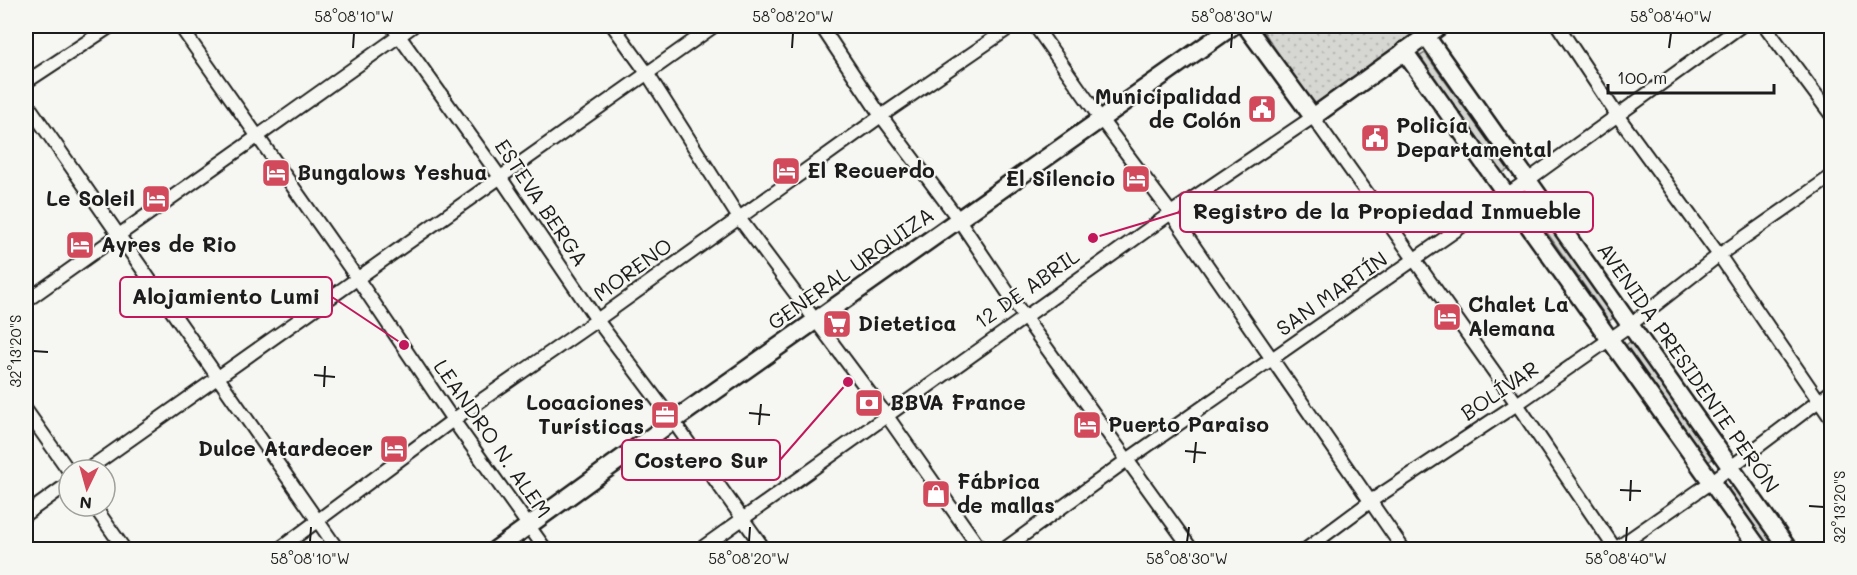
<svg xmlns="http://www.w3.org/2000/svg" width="1857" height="575" font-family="Mali,sans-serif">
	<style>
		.green { fill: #d6d6d2; stroke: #797977; stroke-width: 1.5 }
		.park { fill: url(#park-dots); stroke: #797977; stroke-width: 1.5 }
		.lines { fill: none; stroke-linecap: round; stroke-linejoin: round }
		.street-casing { stroke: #1c1c1c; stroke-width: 16 }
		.secondary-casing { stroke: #1c1c1c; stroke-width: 21 }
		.street { stroke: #f6f6f2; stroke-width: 12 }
		.secondary { stroke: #f6f6f2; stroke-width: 16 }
		.ticks { fill: none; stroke: #1c1c1c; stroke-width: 2 }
		.labels { text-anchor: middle; stroke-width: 4.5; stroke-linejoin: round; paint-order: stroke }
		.poi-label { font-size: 21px; font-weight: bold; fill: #1c1c1c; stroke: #f6f6f2; text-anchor: start }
		.street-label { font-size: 21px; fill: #1c1c1c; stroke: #f6f6f2 }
		.leader { fill: none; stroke: #c2185b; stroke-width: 2 }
		.callout-dot { fill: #c2185b; stroke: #f6f6f2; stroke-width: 2 }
		.callout { fill: #f6f6f2; stroke: #c2185b; stroke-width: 2 }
		.callout-label { font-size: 22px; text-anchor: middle; font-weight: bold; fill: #1c1c1c }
		.neatline { fill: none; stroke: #1c1c1c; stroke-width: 2 }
		.ticks-label { font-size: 15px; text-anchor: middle; fill: #1c1c1c }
	</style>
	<defs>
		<pattern id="park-dots" width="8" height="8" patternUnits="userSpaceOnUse" patternTransform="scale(1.5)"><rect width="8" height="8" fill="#d6d6d2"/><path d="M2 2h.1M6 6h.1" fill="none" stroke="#b7b7b4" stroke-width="1.8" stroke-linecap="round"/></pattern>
	</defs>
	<rect width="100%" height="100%" fill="#f6f6f2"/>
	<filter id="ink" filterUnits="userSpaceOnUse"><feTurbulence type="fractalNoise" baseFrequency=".0167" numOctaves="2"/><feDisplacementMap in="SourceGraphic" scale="12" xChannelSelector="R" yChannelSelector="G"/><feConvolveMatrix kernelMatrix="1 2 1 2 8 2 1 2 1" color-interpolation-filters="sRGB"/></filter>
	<g filter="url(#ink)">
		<g class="green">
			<path d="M1425,53L1508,169V170L1502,173L1420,56Z"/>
			<path d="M1532,200L1615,317L1609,321L1527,204Z"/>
			<path d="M1631,341L1714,458L1708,462L1626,345Z"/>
			<path d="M1734,485L1779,549H1771L1728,489Z"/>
		</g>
		<path class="park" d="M1260,26H1429L1315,108Z"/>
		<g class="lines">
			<g class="street-casing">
				<g id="street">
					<path d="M180,26L357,278L453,420L546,550"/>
					<path d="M392,26L500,177L597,320L673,421L765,550"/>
					<path d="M613,26L647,73L739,218L887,416L981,550"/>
					<path d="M821,26L881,116L959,220L1025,318L1192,550"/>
					<path d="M1035,26L1100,118L1171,213L1404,550"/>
					<path d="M1558,26L1617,115L1719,255L1832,420"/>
					<path d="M1765,26L1832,116"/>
					<path d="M26,82L111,26"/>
					<path d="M26,102L338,550"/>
					<path d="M26,301L413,26"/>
					<path d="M26,410L69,471"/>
					<path d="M87,470L714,26"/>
					<path d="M94,506L125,550"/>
					<path d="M26,514L69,483"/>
					<path d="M278,550L453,420L597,320L881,116L1012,26"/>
					<path d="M699,550L1171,213L1313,117L1517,404L1616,550"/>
					<path d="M1003,550L1127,460L1528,180L1741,26"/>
					<path d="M1305,550L1371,501L1517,404L1630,325L1719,255L1832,176"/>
					<path d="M1614,550L1711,482L1832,391"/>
				</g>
			</g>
			<g class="secondary-casing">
				<g id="secondary">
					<path d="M1246,26L1313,117L1440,26"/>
					<path d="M1426,36L1789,550"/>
					<path d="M1404,51L1760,550"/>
					<path d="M495,550L673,421L1233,26"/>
				</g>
			</g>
			<use href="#street" class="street"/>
			<use href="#secondary" class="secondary"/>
		</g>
	</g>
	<path class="ticks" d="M353,48L354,33M792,48L793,33M1231,48L1232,33M1669,48L1671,33M33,351L48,352M314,375L335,377M324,387L325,366M749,413L770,415M759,425L761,404M1185,451L1206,453M1194,463L1196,442M1620,490L1641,491M1630,501L1631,480M1809,506L1824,507M310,542L311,527M749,542L750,527M1187,542L1189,527M1626,542L1627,527"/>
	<defs>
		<g id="civic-square" transform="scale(1.5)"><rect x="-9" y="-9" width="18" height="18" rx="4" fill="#d1495b" stroke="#f6f6f2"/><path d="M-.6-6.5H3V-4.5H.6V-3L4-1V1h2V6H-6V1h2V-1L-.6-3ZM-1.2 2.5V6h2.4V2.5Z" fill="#fff"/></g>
		<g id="hotel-square" transform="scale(1.5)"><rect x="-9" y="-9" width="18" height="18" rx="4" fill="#d1495b" stroke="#f6f6f2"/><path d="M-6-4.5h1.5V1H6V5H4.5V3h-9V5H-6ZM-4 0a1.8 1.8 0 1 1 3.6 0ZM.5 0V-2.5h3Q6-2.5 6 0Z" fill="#fff"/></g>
		<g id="supermarket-square" transform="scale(1.5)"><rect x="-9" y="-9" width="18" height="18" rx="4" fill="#d1495b" stroke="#f6f6f2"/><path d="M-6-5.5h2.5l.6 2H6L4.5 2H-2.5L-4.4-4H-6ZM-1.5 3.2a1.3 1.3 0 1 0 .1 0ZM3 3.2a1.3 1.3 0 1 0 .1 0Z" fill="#fff"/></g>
		<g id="bank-square" transform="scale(1.5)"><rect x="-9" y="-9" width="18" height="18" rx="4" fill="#d1495b" stroke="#f6f6f2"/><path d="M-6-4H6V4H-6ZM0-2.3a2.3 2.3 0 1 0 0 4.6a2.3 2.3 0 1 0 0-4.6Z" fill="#fff"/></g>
		<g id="office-square" transform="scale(1.5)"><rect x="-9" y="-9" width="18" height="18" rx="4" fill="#d1495b" stroke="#f6f6f2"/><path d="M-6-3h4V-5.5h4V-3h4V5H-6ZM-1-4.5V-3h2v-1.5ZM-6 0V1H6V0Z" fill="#fff"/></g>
		<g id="shop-square" transform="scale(1.5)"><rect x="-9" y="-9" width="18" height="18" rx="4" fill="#d1495b" stroke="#f6f6f2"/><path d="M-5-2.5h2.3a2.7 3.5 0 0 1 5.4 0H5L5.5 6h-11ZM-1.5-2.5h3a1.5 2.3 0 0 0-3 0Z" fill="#fff"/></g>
	</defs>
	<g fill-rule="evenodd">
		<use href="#civic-square" x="1262" y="109"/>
		<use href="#civic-square" x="1375" y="138"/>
		<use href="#hotel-square" x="786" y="171"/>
		<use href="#hotel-square" x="276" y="173"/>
		<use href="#hotel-square" x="1136" y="179"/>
		<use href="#hotel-square" x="156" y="199"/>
		<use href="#hotel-square" x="80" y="245"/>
		<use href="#hotel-square" x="1447" y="317"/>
		<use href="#supermarket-square" x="837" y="324"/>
		<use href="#bank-square" x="869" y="403"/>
		<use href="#office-square" x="665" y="415"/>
		<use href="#hotel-square" x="1087" y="425"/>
		<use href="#hotel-square" x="394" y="449"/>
		<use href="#shop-square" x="936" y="494"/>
	</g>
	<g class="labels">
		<g class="poi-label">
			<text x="1241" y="104" text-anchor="end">Municipalidad<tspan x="1241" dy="24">de Colón</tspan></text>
			<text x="1396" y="133">Policía<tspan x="1396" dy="24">Departamental</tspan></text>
			<text x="807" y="178">El Recuerdo</text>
			<text x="297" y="180">Bungalows Yeshua</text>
			<text x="1115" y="186" text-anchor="end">El Silencio</text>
			<text x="135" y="206" text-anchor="end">Le Soleil</text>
			<text x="101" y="252">Ayres de Rio</text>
			<text x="1468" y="312">Chalet La<tspan x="1468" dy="24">Alemana</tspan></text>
			<text x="858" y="331">Dietetica</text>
			<text x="644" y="410" text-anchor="end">Locaciones<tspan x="644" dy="24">Turísticas</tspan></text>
			<text x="890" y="410">BBVA France</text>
			<text x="1108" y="432">Puerto Paraiso</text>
			<text x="373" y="456" text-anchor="end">Dulce Atardecer</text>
			<text x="957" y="489">Fábrica<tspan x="957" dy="24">de mallas</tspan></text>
		</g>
		<g class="street-label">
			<text transform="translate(541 203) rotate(56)" y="7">ESTEVA BERGA</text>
			<text transform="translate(851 269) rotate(-35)" y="7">GENERAL URQUIZA</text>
			<text transform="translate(633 270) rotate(-36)" y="7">MORENO</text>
			<text transform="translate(1027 289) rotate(-35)" y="7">12 DE ABRIL</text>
			<text transform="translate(1332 294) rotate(-35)" y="7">SAN MARTÍN</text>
			<text transform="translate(1688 368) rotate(55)" y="7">AVENIDA PRESIDENTE PERÓN</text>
			<text transform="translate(1500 391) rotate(-34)" y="7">BOLÍVAR</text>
			<text transform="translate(492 439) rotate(55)" y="7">LEANDRO N. ALEM</text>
		</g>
	</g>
	<path class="leader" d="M1093 238L1180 212M404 345L332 297M848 382L780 460"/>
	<g class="callout-dot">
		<circle cx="1093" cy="238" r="6"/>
		<circle cx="404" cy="345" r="6"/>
		<circle cx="848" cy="382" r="6"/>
	</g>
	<g class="callout">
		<rect x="1180" y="192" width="413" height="40" rx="6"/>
		<rect x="120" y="277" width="212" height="40" rx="6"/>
		<rect x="622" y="440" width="158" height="40" rx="6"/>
	</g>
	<g class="callout-label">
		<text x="1387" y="219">Registro de la Propiedad Inmueble</text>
		<text x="226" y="304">Alojamiento Lumi</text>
		<text x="701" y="468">Costero Sur</text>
	</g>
	<rect width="1857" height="575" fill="none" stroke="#f6f6f2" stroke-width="66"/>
	<g transform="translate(87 488) rotate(185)"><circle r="28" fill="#f6f6f2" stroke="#9f9f9c" stroke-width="1.5"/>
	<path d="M0-4.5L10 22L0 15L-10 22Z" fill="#d1495b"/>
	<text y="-9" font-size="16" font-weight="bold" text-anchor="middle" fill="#1c1c1c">N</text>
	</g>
	<path d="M1608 84v9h166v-9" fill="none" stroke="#1c1c1c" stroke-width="3"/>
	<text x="1617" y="84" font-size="18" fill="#1c1c1c" stroke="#f6f6f2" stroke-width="4.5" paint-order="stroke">100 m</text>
	<rect x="33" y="33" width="1791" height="509" class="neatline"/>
	<g class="ticks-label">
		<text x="354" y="22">58°08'10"W</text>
		<text x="793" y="22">58°08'20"W</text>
		<text x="1232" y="22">58°08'30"W</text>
		<text x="1671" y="22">58°08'40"W</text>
		<text transform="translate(16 351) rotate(-90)" y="5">32°13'20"S</text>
		<text transform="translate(1840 507) rotate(-90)" y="5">32°13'20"S</text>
		<text x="310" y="564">58°08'10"W</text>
		<text x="749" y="564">58°08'20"W</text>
		<text x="1187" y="564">58°08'30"W</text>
		<text x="1626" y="564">58°08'40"W</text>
	</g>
</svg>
